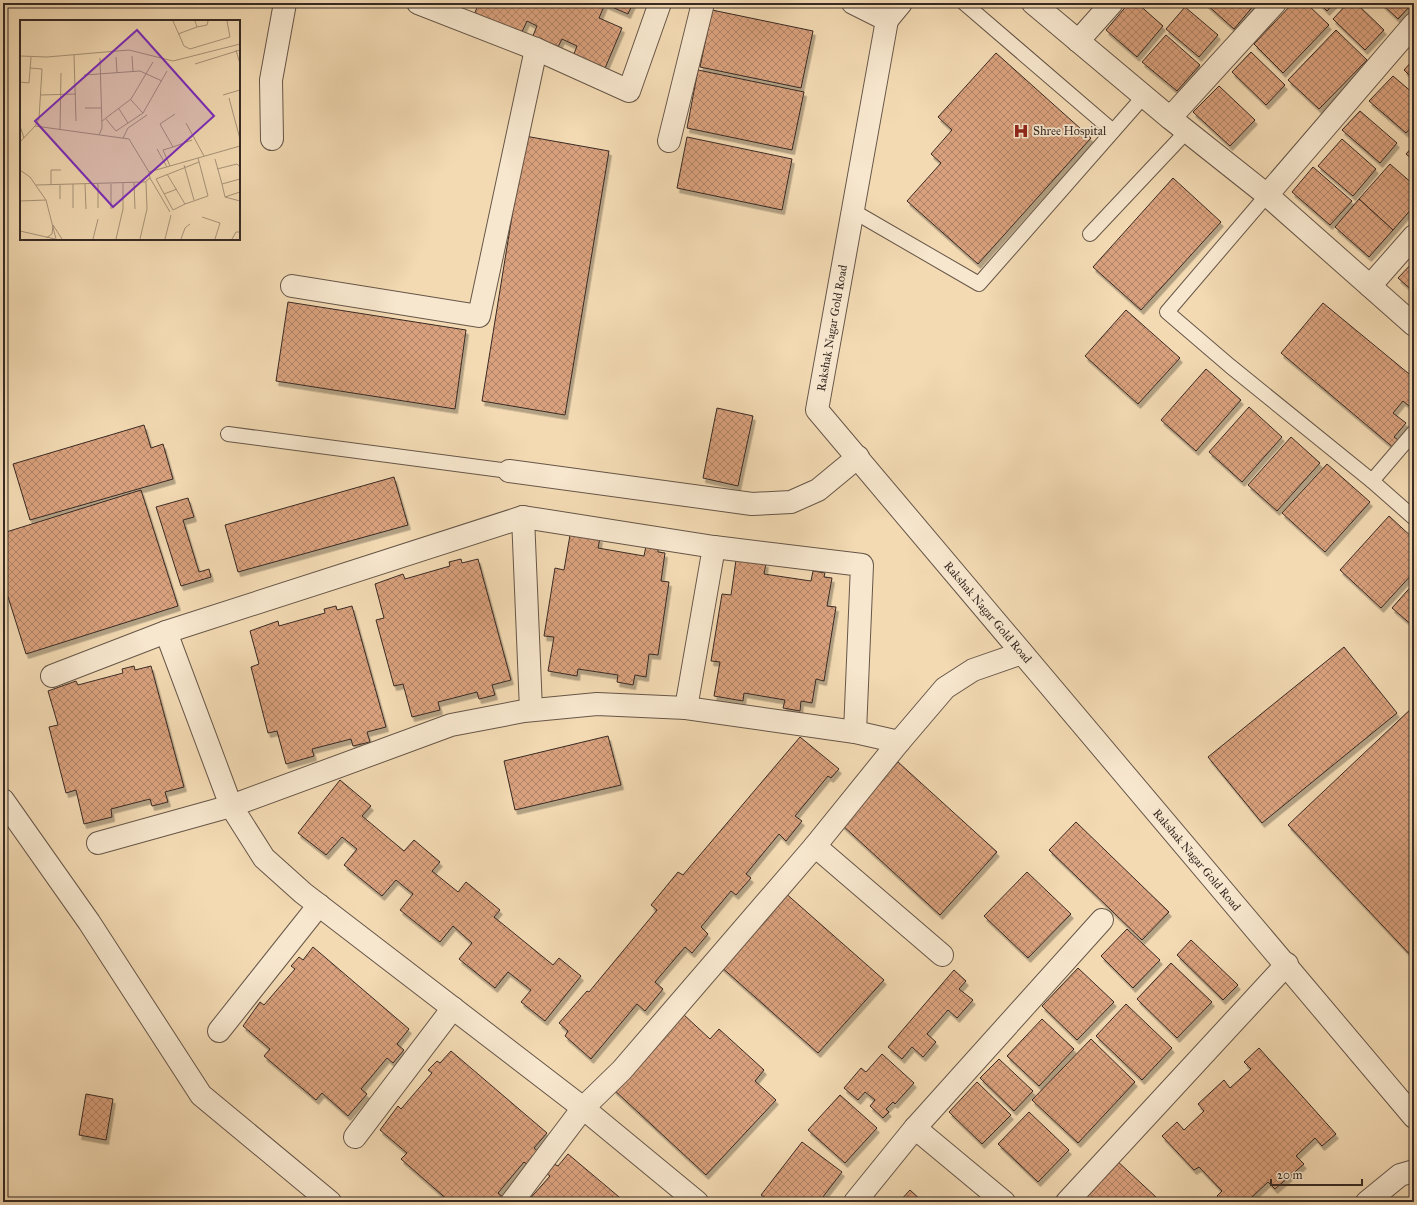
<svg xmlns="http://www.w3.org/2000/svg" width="1417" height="1205" font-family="'IM FELL Great Primer',serif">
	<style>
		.building { fill: url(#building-cross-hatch); stroke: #372a24; filter: url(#shadow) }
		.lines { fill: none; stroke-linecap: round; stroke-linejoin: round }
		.service-casing { stroke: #665648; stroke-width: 16 }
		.minor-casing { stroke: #665648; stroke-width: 24 }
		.tertiary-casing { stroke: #665648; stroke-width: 24 }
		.service { stroke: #f7e7ce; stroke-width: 14 }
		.minor { stroke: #f7e7ce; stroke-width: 22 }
		.tertiary { stroke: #f7e7ce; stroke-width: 22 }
		.labels { text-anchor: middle; stroke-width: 3.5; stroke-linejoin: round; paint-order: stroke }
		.poi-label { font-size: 12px; fill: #372a24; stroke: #f7e7ce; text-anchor: start }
		.street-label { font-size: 12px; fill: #372a24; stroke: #f7e7ce }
		.inset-road { fill: none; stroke: #a8947a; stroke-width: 1 }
		.view { fill: #7b2cbf; fill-opacity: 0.15; stroke: #7b2cbf; stroke-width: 2 }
		.inset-edge { fill: none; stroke: #372a24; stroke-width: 2 }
	</style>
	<defs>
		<pattern id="building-cross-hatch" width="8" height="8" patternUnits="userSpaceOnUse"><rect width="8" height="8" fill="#d9a17d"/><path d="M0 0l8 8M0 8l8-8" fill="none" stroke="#b18366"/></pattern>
		<filter id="shadow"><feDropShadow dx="2.5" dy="4.5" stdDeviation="0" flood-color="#0004"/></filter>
	</defs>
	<rect width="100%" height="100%" fill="#f3dab3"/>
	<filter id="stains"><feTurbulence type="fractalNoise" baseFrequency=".005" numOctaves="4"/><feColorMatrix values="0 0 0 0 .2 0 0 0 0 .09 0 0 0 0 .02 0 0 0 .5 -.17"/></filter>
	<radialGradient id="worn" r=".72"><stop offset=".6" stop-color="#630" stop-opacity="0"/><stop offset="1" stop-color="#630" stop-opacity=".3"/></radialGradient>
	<g class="building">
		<path d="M479,3H633L628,14L605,4L599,18L622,28L603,73L572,59L577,46L562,39L557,49L532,38L537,26L527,21L521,34L473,17Z"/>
		<path d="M1129,3H1137L1163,26L1137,57L1106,30Z"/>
		<path d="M1205,3H1254L1255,4L1234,29Z"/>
		<path d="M1293,3H1306L1329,25L1283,73L1254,44Z"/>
		<path d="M1319,3H1335L1327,11Z"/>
		<path d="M1348,3H1356L1384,30L1365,50L1333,19Z"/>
		<path d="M1381,3H1413L1398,19Z"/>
		<path d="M1185,7L1218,35L1199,57L1166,29Z"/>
		<path d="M712,10L813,31L801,88L700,67Z"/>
		<path d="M1336,30L1367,60L1319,109L1288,80Z"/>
		<path d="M1166,35L1200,65L1177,91L1142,62Z"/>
		<path d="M1251,52L1285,85L1266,105L1232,72Z"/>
		<path d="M996,53L1091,138L978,264L907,201L941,163L931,154L952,130L938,117Z"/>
		<path d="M1414,59V80L1404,70Z"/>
		<path d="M698,70L804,92L792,150L687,128Z"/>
		<path d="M1393,76L1414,94V124L1406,133L1369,101Z"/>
		<path d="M1219,86L1255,120L1230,146L1193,112Z"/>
		<path d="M1360,111L1397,143L1380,163L1342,130Z"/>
		<path d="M525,136L609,151L565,415L482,401Z"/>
		<path d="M687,137L792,159L782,210L677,188Z"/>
		<path d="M1342,139L1376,169L1353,196L1318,166Z"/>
		<path d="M1414,145V161L1406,154Z"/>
		<path d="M1390,164L1414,185V206L1393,230L1359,199Z"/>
		<path d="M1313,167L1352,201L1330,225L1292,192Z"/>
		<path d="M1173,178L1221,222L1141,310L1093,267Z"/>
		<path d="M1359,199L1393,230L1369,257L1335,227Z"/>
		<path d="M1414,261V292L1398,278Z"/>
		<path d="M288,302L466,330L455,409L276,381Z"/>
		<path d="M1323,303L1414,378V410L1403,401L1393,413L1406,423L1394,437L1401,442L1395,449L1281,353Z"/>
		<path d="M1126,310L1180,358L1138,404L1085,356Z"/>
		<path d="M1206,369L1241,400L1196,451L1161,420Z"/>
		<path d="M1249,407L1282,437L1242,482L1209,452Z"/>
		<path d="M717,408L753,416L738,486L703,478Z"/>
		<path d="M144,425L151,448L163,444L173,479L30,520L13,464Z"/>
		<path d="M1291,437L1320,463L1277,511L1248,485Z"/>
		<path d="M1327,464L1370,502L1325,552L1282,513Z"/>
		<path d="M394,477L408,525L238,572L225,525Z"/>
		<path d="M141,490L178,606L26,654L3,581V533Z"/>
		<path d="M188,498L194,517L183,520L199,572L209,569L211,577L181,586L156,507Z"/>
		<path d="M1389,516L1414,539V572L1381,608L1340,570Z"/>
		<path d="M570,535L600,538L598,548L644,556L646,546L658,547V552L665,553L661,581L669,582L658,655L649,654L646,677L635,675L633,685L617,682L618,675L578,669L577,676L548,671L554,637L544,636L555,568L564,570Z"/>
		<path d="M461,559L462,563L478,559L511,680L492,685L495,695L479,699L477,692L438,702L440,710L412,717L403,684L394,686L376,620L384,618L375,584L403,574L405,579L450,566L449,562Z"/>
		<path d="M736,560L766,563L764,574L811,581L813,571L825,573L824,577L832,578L827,606L836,607L824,681L816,679L812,703L801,701L800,711L783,708L785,700L744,693L743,701L714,696L720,662L711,661L722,594L731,595Z"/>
		<path d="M1414,583V627L1392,608Z"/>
		<path d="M336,606L337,610L352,606L386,727L367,732L370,742L353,746L351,739L312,749L314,756L286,764L277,731L268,733L251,667L259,664L250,631L278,621L279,626L325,613L324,609Z"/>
		<path d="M1344,647L1397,713L1262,823L1208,757Z"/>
		<path d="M134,666L135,670L151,666L184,787L165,792L168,802L152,806L150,799L111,809L112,817L84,824L76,790L66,793L49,727L58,725L48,691L76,681L78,685L123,673L122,669Z"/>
		<path d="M1414,706V959L1288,825Z"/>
		<path d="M608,736L621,785L515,810L504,761Z"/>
		<path d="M800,737L839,769L831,778L828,776L795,816L802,821L786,841L779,834L746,874L751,878L736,895L731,891L701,927L708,934L692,953L685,947L655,982L663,989L645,1011L637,1004L591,1059L565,1036L568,1031L559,1023L587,991L589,992L657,910L651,905L678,872L683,875Z"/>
		<path d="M898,762L997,852L940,915L841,824Z"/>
		<path d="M340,780L371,806L362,816L404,851L414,840L440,862L432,871L458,892L466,882L500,910L494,917L553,965L559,958L581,976L545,1021L521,1002L531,990L508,972L495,988L459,959L472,943L453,926L440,942L400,910L413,894L396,880L382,896L344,865L357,849L342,837L326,855L298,833Z"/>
		<path d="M1076,822L1169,912L1142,940L1049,850Z"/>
		<path d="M1027,872L1071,914L1028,958L984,916Z"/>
		<path d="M783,891L884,980L818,1053L719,965Z"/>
		<path d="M1127,929L1160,960L1133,988L1101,956Z"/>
		<path d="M1191,940L1238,985L1223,1000L1177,955Z"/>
		<path d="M313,947L409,1029L397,1044L404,1050L393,1063L387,1058L361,1089L367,1094L348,1116L322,1093L316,1100L264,1056L270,1049L243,1026L260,1002L264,1005L295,969L291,966L299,957L303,960Z"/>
		<path d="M1171,963L1212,1002L1177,1038L1137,999Z"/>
		<path d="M1078,968L1114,1002L1077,1040L1042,1006Z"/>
		<path d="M954,970L966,981L959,989L973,1000L957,1018L948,1010L927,1034L936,1042L923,1057L912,1047L902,1059L888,1047Z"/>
		<path d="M1126,1004L1172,1048L1142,1080L1096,1036Z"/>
		<path d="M683,1014L710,1039L719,1029L764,1070L755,1081L776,1100L706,1175L613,1089Z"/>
		<path d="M1042,1019L1074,1049L1039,1086L1007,1056Z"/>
		<path d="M1091,1039L1135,1082L1078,1143L1032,1100Z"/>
		<path d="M1259,1048L1336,1134L1322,1146L1315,1138L1296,1156L1304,1164L1275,1189L1268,1182L1250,1199L1253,1202H1223L1217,1196L1222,1191L1199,1167L1194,1170L1162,1136L1177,1122L1184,1130L1204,1111L1198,1104L1224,1080L1230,1088L1251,1069L1244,1062Z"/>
		<path d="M451,1051L547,1133L534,1148L541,1154L530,1167L524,1162L498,1193L504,1198L501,1202H464L459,1197L455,1202H450L401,1159L407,1153L380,1130L398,1106L401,1109L432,1073L428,1070L437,1061L440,1063Z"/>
		<path d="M882,1054L914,1083L895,1104L893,1102L886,1109L889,1112L883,1118L870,1106L875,1100L865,1092L858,1100L844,1088L861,1068L866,1072Z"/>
		<path d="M999,1059L1033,1091L1014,1111L980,1078Z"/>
		<path d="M977,1082L1011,1115L982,1144L949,1112Z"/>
		<path d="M86,1094L113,1099L106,1140L79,1135Z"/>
		<path d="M840,1095L877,1128L845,1163L808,1130Z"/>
		<path d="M1029,1112L1069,1150L1038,1182L998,1144Z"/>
		<path d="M802,1142L842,1172L819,1202H771L761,1195Z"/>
		<path d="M568,1154L625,1202H527L550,1176L546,1173L554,1164L558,1166Z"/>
		<path d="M1115,1159L1157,1198L1153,1202H1082L1093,1191L1089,1186Z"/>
		<path d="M910,1190L923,1202H899Z"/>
	</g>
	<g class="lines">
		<g class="service-casing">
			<g id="service">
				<path d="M964,3L1113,131"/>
				<path d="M1267,195L1167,312L1230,366L1372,481L1414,432"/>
				<path d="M853,211L979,284L1144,96"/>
				<path d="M1090,234L1187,131"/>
				<path d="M228,434L509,471"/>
				<path d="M1372,481L1414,518"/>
			</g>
		</g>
		<g class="minor-casing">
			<g id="minor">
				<path d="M418,3L536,49"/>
				<path d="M1033,3L1170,118L1267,195L1414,325"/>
				<path d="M887,20L901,3"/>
				<path d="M1078,41L1112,3"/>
				<path d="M1170,118L1275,3"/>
				<path d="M272,139L271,80L285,3"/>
				<path d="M669,141L703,3"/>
				<path d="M1267,195L1414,24"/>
				<path d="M292,286L479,316L536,49L629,91L660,3"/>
				<path d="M1370,286L1414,236"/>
				<path d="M509,471L752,504L791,502L818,490L858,457"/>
				<path d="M523,517L531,710"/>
				<path d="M714,547L862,565L855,732"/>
				<path d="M166,632L231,806L264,858L303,893L583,1108L697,1202"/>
				<path d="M52,676L166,632L523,517L714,547L686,708"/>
				<path d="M98,843L231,806L451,725L524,711L597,704L686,708L855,732L899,742"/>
				<path d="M815,846L942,955"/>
				<path d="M219,1031L319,905"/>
				<path d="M915,1128L1004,1202"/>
				<path d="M355,1137L453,1008"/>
				<path d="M512,1202L583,1108L622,1070L815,846L899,742L945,688L973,670L1022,653"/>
				<path d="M855,1202L915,1128L1102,920"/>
				<path d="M1067,1202L1287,964"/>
				<path d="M1367,1202L1400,1175L1414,1171"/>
			</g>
		</g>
		<g class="tertiary-casing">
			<g id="tertiary">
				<path id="s1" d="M853,3L887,20L817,410L1414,1117"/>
				<path d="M3,800L89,922L201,1095L330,1202"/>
			</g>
		</g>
		<use href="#service" class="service"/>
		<use href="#minor" class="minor"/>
		<use href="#tertiary" class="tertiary"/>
	</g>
	<defs>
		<g id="hospital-bare" transform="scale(1.2)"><path d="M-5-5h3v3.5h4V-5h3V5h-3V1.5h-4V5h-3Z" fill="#8f2418" stroke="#f7e7ce" stroke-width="2.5" paint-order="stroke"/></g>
	</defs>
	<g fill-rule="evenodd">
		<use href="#hospital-bare" x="1021" y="131"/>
	</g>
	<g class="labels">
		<g class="poi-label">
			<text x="1033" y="135">Shree Hospital</text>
		</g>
		<g class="street-label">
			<text transform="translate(832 328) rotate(-80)" y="4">Rakshak Nagar Gold Road</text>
			<text dy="4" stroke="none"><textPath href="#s1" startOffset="699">Rakshak Nagar Gold Road</textPath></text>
			<text dy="4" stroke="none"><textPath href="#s1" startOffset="1023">Rakshak Nagar Gold Road</textPath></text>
		</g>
	</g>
	<g transform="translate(20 20)">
		<rect width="220" height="220" fill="#f3dab3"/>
		<path class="inset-road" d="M153,1L164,26L170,29L210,17L207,1M175,1L177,7L187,5L188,1M158,14L177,7M216,30L220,44M54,35L56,101M0,36L27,37L109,30L153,41L220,24M112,36L113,52M96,37L97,53M175,44L220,30M64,55L120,51L142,61M0,62L9,63L11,37M21,75L56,74M203,75L220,70M209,78L220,119M110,79L123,93M65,88H81M99,89L108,103L123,93L147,51M86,99L96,111L108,103M82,101L111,79L133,42M166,103L184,136M0,106L4,118M15,106L109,119L129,152M40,110L41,53M79,115L82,108L80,38M103,118L108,108L127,95M0,122L15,106L19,99L22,49L10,48M153,127L172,120M137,129L147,147M195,139L202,164L220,159M164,145L174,180M150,146L143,130L153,127L140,104L155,94M197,149L217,144L220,147M0,150L10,157L26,180L36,219M129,152L220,126M147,154L165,184L188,176L178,138M130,158L150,192M114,162L115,189M53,164V188M65,164L66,189M78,164V188M91,164V189M202,164L205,177M16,165L125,162L130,158L129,152M31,165V150H41M40,165V179M220,172L205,177L220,181M144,174L157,169M0,181L26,180M165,184L153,190L136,159L179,142M182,197L200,203L195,219M33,205L42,219M0,211L35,219M26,218L32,214L33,205M73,219L78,199M96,219L103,189V163M120,219L127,189L126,162M145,219L151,195M161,219L165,208L170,204M212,219L216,212H220"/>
		<path class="view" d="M117,10L194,96L93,187L15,101Z"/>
		<rect width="220" height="220" class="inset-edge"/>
	</g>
	<rect width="1417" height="1205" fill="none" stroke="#f3dab3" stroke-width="16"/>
	<rect x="4" y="4" width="1409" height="1197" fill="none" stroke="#372a24" stroke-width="2"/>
	<rect x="8" y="8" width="1401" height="1189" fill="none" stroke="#372a24"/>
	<path d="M1271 1179v6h91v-6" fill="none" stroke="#372a24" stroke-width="2"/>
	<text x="1277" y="1179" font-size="12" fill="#372a24" stroke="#f7e7ce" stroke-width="3" paint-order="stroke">20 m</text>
	<rect width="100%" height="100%" filter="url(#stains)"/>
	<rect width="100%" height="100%" fill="url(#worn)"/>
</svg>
